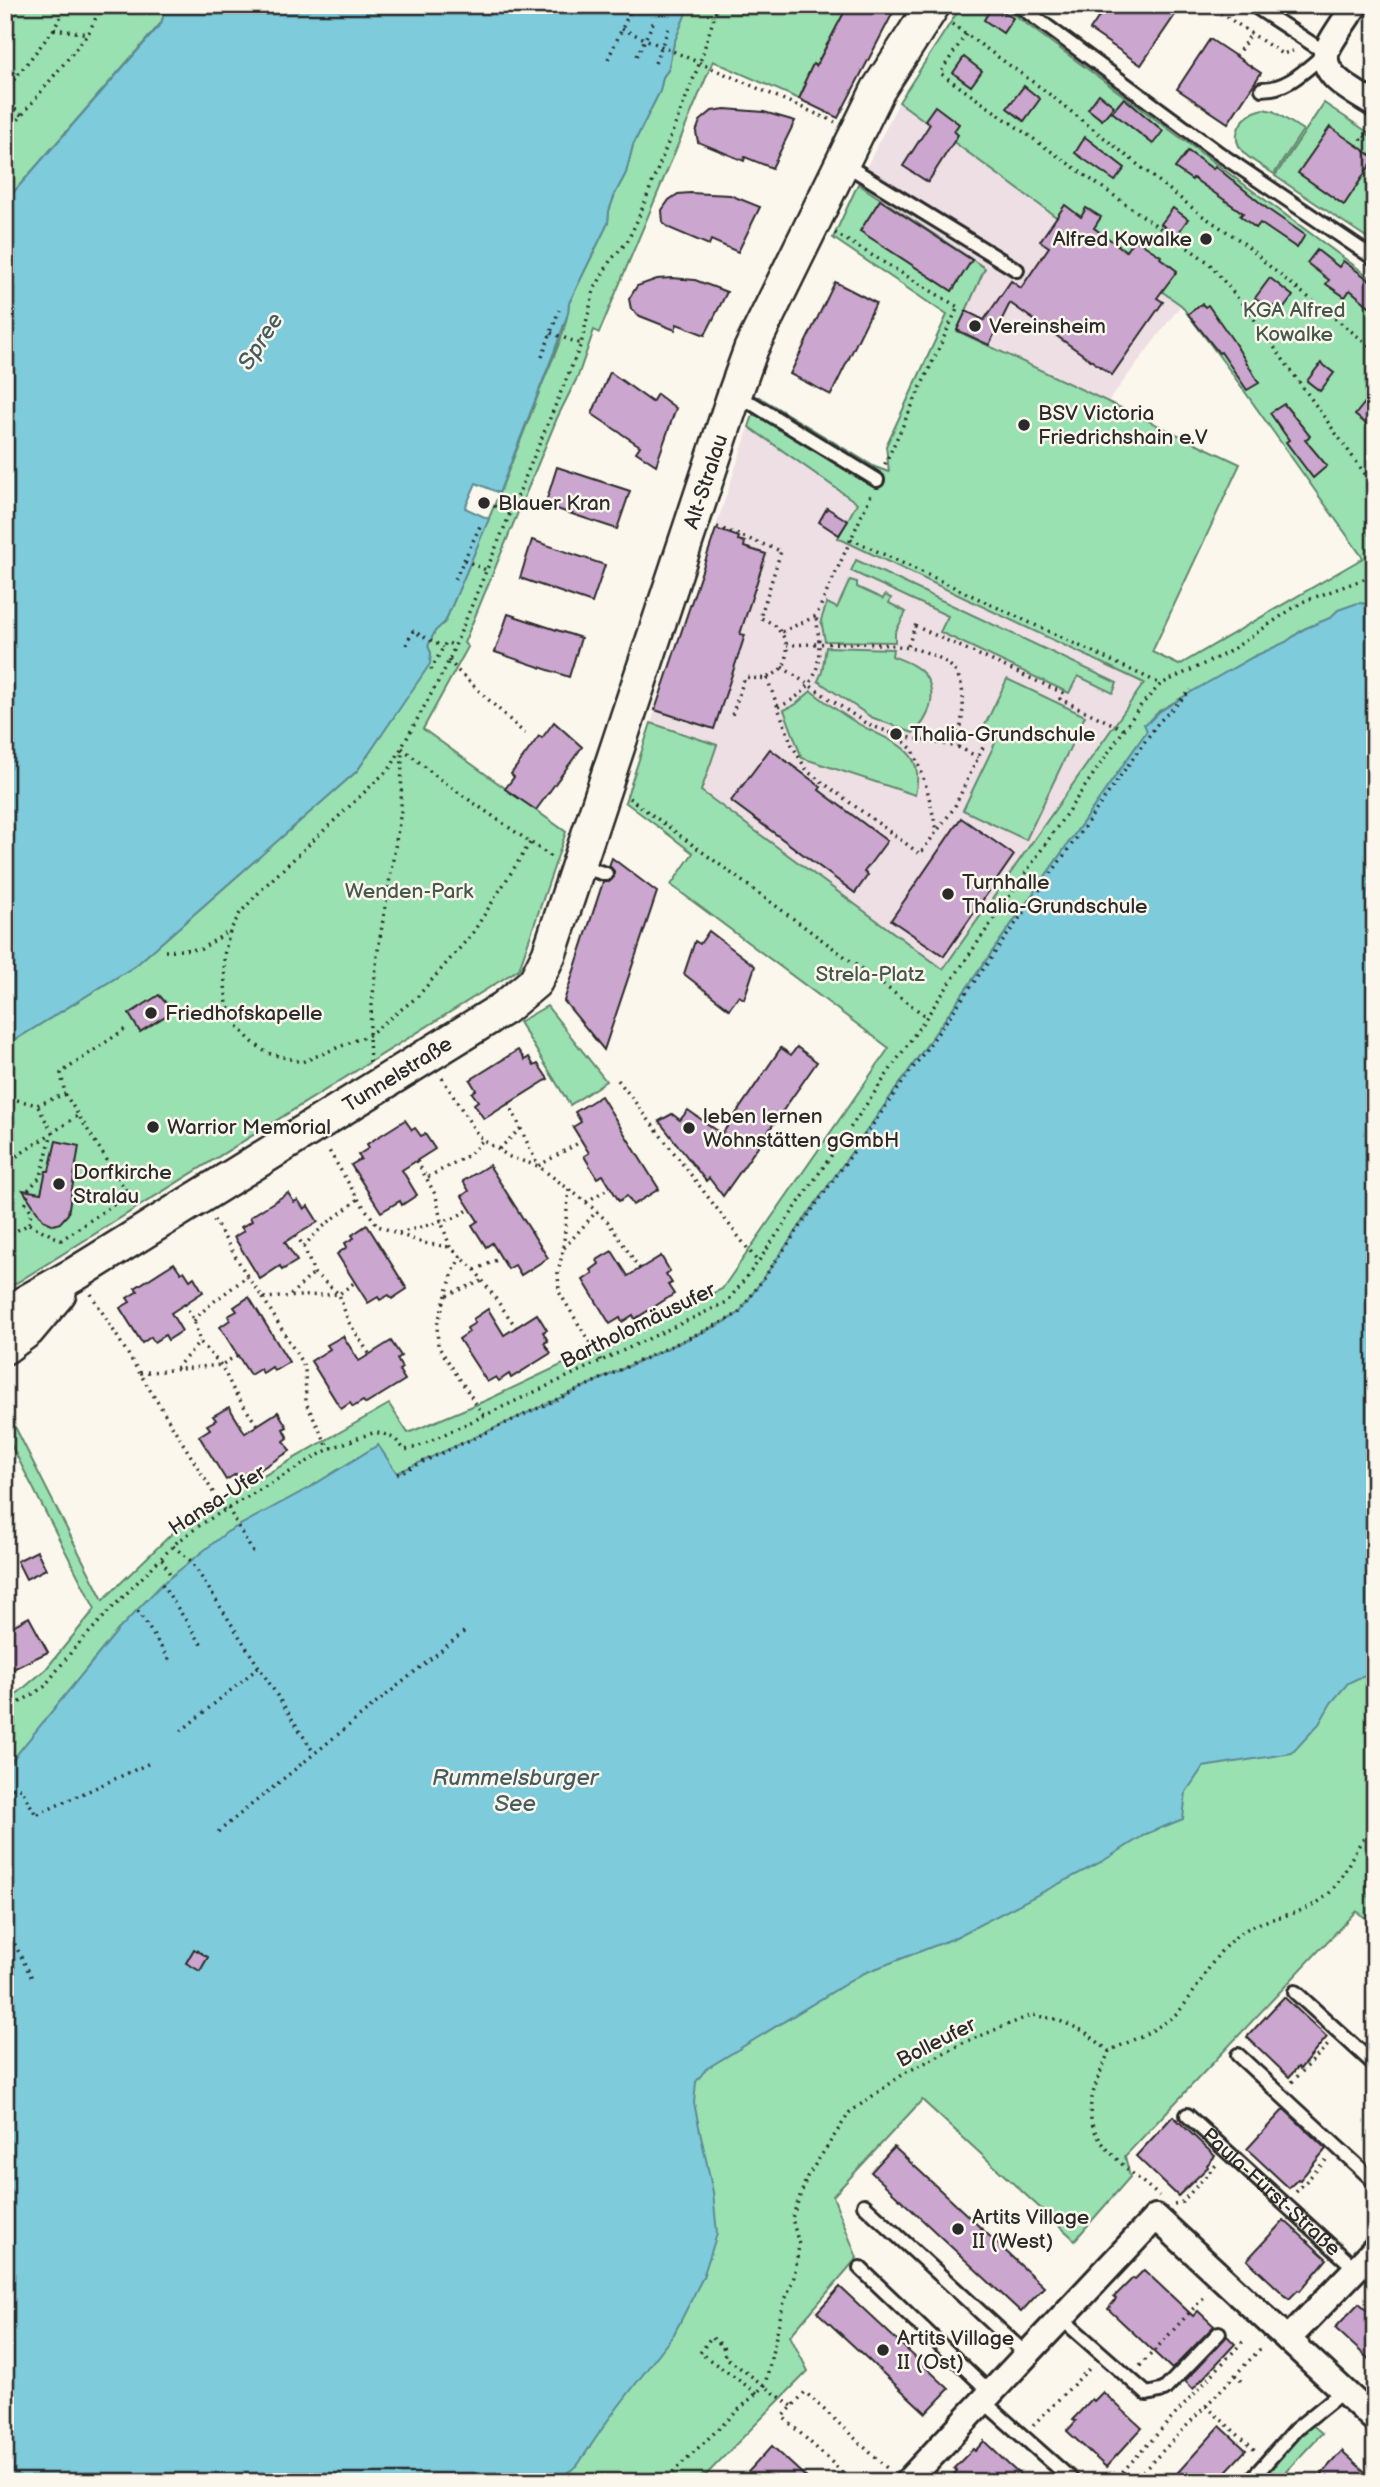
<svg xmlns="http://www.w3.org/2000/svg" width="1380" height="2487" font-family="'Balsamiq Sans',sans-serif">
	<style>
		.built { fill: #eddfe3 }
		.green { fill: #99e1b0; stroke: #62866e; stroke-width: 2 }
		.water { fill: #7ecbdc; stroke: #5d8b95; stroke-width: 2 }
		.building { fill: #cba6ce; stroke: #2b2b2b; stroke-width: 2 }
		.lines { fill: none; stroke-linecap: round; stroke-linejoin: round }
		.lane-casing { stroke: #2b2b2b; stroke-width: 18 }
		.street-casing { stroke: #2b2b2b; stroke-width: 30 }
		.secondary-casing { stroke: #2b2b2b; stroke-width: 38 }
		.path { stroke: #2b2b2b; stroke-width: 3.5; stroke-dasharray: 2 5; stroke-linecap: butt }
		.lane { stroke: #fbf7ec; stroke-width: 12 }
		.street { stroke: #fbf7ec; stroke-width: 24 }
		.secondary { stroke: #fbf7ec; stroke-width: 33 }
		.poi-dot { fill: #2b2b2b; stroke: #fbf7ec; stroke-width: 2.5 }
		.labels { text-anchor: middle; stroke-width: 5; stroke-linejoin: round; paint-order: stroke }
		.poi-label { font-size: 21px; fill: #2b2b2b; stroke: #fbf7ec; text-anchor: start }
		.park-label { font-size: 21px; fill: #46584c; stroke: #fbf7ec }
		.street-label { font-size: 21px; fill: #2b2b2b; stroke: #fbf7ec }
		.water-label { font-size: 23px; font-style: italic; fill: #445b60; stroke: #fbf7ec }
	</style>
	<rect width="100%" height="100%" fill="#fbf7ec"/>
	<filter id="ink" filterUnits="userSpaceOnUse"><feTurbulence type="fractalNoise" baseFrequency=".0143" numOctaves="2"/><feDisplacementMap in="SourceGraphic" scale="14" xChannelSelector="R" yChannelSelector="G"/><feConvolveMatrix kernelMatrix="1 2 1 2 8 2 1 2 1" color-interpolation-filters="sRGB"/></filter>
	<g filter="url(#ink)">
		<g class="built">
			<path d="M899,102L1063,222L1181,305L1107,403L957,330L985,268L858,184Z"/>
			<path d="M749,427L858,503L839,538L1144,682L943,969L701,791L651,723Z"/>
		</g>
		<g class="green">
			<path d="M5,5H167L161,23L5,202Z"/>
			<path d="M689,5H853L831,46L827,44L816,66L813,65L799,99L713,61L599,333L594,330L578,376L557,418L464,643L468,647L423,729L566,832L519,969L5,1290V1046L135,966L357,771L429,664L431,653L428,646L435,631L445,622C478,545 511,468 540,390C550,363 567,332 569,303L608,223L609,211L615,194L626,173L633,145L660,91L663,77L668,70L674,43Z"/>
			<path d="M962,5H1001L1375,281V605L1358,603L1338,610L1330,618L1304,629L1286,642L1253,657L1159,711L1149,722L1147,731L739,1313L725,1321L397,1474L378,1445L191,1561L118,1630L5,1770V1704L46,1669L95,1609L5,1433V1407L103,1600L185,1521L389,1404L408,1433L487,1400L722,1289L889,1048L671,885L693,853L625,802L651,723L717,745L701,791L943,969L1144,683L838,538L857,503L749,427L759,397L875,467L889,472L886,446L947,315L833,238L858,184L985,268L957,331L1240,464L1152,652L1179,665L1363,558L1228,368L1181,305L1063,222L899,102Z"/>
			<path d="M1324,103L1375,137V243L1275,176Z"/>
			<path d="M1263,109L1273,111L1303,130L1274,174C1265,168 1254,162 1246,155C1226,136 1242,114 1263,109Z"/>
			<path d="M856,560L1117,683L1113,693L1078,676L1069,693L940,632L948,616L851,571Z"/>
			<path d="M850,580L857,582V587L883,599L885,595L891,598L889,603L906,612L895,633V642L825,641L821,620L827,603L837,608Z"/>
			<path d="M826,647L893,649L892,656C904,661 918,665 926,677C938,695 929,720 913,733L871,717L818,681L822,672Z"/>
			<path d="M1007,679L1085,716L1026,840L963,810L998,737L983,729Z"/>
			<path d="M811,691C826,702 841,714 857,723C891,743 927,747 915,795L802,758L784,710L795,705Z"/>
			<path d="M547,1006L606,1081L570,1105L519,1022Z"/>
			<path d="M1375,1658V1926L1356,1911L1125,2156L1130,2177L1075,2240L922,2100L833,2196L857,2258L790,2336L808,2371L699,2482H475L682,2064L1178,1771Z"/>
			<path d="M1310,2423L1322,2433L1277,2481L1264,2469Z"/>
		</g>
		<g class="water">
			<path d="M167,5H689L674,43L668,70L663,77L660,91L633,145L626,173L615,194L609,211L608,223L569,303L568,313L554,352L499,493L476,483L465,508L489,519L445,622L435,631L428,646L431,653L430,664L357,771L135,966L5,1046V202L161,24Z"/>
			<path d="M1358,603L1375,605V1670L1348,1683L1331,1703L1319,1724L1292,1753L1203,1767L1186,1792L1183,1819L1146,1834L1103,1861L952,1939L862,1974L706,2069L696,2082L694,2103L713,2192L717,2234L703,2277L674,2334L608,2420L577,2466L553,2482H5V1770L9,1764L118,1630L162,1584L227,1532L309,1488L378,1445L397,1473L725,1322L739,1313L1147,731L1144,724L1149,722L1159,712L1193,691L1253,657L1286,642L1304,629L1330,618L1338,610Z"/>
		</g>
		<g class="building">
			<path d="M848,5H897L838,118L799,99L806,84L804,83L813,64L816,66Z"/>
			<path d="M993,5L1013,18L1003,33L984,20Z"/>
			<path d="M1107,5H1161L1175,15L1141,65L1090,30Z"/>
			<path d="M1210,39L1261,73L1228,123L1177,89Z"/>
			<path d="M964,57L982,71L971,86L953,73Z"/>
			<path d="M1024,86L1040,99L1024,121L1007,108Z"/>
			<path d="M1099,94L1114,106L1102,120L1088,109Z"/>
			<path d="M1124,98L1163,131L1153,144L1112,112Z"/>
			<path d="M935,106L959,124L954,131L958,135L928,182L903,166L930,124L925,120Z"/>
			<path d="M725,109L764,112L795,121L772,168L745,157L744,161L698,142L696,132L700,121L712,111Z"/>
			<path d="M1330,127L1375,158L1344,205L1298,173Z"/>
			<path d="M1085,137L1125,168L1115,181L1075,153Z"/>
			<path d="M1188,151L1213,169L1215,166L1269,210L1305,235L1297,248L1260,223L1256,228L1240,216L1243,213L1193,178L1192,180L1175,168Z"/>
			<path d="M690,193L730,195L760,207L738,252L711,240L709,245L669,228L663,223L662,210L669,200L678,194Z"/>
			<path d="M880,200L972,260L952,291L860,231Z"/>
			<path d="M1065,205L1081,217L1086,208L1101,217L1094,228L1126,251L1134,239L1161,256L1160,258L1177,271L1157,298L1163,302L1112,375L1010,303L989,345L957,330L966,311L984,320L1011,281L1021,288L1049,247L1040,241Z"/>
			<path d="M1173,208L1188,219L1176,236L1161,224Z"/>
			<path d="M1317,250L1339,267L1343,261L1375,284V311L1350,290L1345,297L1326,284L1329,280L1307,263Z"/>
			<path d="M672,278L695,280L727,292L705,335L677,324L675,330L640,316L631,309L629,299L637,286L657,279Z"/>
			<path d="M1270,278L1293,296L1281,312L1274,306L1271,310L1255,298Z"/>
			<path d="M835,282L876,303L831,395L790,374Z"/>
			<path d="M1202,304L1205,307L1208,305L1234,342L1259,383L1247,390L1221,352L1219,353L1188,314Z"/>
			<path d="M1321,363L1334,373L1320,391L1307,381Z"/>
			<path d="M610,372L652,402L657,394L676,408L656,465L636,452L640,446L592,414Z"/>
			<path d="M1375,390V431L1355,415Z"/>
			<path d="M1284,404L1310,436L1305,440L1327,466L1313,478L1286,442L1289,440L1270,413Z"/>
			<path d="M557,467L630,491L617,529L545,505Z"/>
			<path d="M827,508L848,521L839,535L819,522Z"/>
			<path d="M716,529L739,537L738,540L745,542L744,547L766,554L740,634L745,635L714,729L655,710Z"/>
			<path d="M532,540L605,565L592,603L520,578Z"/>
			<path d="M508,614L581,638L569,677L495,652Z"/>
			<path d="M554,722L582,747L536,810L505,789L514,777L511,774L539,736L542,738Z"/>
			<path d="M770,749L821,787L819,790L887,841L864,872L868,875L855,893L731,801Z"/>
			<path d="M961,818L1014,855L944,956L891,920Z"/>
			<path d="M612,858L657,892L604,1050L564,1001L603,882H609L614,877V871L609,866Z"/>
			<path d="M709,931L755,966L744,999L739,996L729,1009L684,974L695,941L700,944Z"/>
			<path d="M159,995L173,1011L140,1032L129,1014Z"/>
			<path d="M797,1047L817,1062L723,1196L709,1178L706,1181L659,1121L672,1114L680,1120L688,1110L722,1134L781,1048L791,1055Z"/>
			<path d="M518,1050L525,1060L529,1057L534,1066L538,1064L548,1079L484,1119L474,1104L478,1101L472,1093L476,1090L470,1080Z"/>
			<path d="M601,1096L659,1189L633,1205L627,1196L619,1201L603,1175L597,1178L584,1156L589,1153L573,1127L581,1122L575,1112Z"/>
			<path d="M405,1120L412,1130L415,1128L421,1136L425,1134L435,1149L402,1170L417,1195L402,1205L400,1201L381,1212L351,1165L361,1159L358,1155L369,1148L367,1144Z"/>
			<path d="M56,1141L79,1146L68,1214L60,1223L54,1225L43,1220L23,1190L41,1193L46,1171H49Z"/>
			<path d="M489,1165L548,1258L521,1275L515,1265L508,1269L492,1243L486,1247L472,1225L478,1221L462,1196L469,1191L463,1181Z"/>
			<path d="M288,1193L294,1202L298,1200L304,1209L308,1206L318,1222L285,1242L297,1261L282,1270L280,1266L260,1279L234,1237L244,1231L241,1227L252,1221L250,1217Z"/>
			<path d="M367,1225L407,1289L392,1299L389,1295L380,1300L378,1297L368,1303L337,1254L347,1247L345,1243L354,1238L352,1235Z"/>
			<path d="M612,1251L628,1276L661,1256L670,1271L666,1274L672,1283L668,1285L674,1294L635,1319L633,1315L622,1322L620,1318L610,1324L583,1280L593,1273L591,1270L599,1264L597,1260Z"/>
			<path d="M174,1263L181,1273L184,1271L190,1280L194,1277L203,1292L171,1313L182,1331L168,1340L165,1335L154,1342L151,1337L142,1343L120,1308L130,1302L127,1298L138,1291L135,1288Z"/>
			<path d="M249,1297L289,1362L274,1371L272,1367L263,1373L260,1369L250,1375L220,1327L230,1320L228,1316L237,1311L234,1307Z"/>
			<path d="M488,1309L504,1335L537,1314L547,1330L543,1332L548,1341L544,1343L551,1353L511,1378L509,1374L499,1381L496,1377L487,1382L459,1339L469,1332L467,1328L475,1323L473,1319Z"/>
			<path d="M343,1336L359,1361L391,1341L401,1356L397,1359L402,1368L399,1370L405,1380L366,1404L363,1401L353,1407L350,1403L341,1409L311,1361L330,1349L327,1345Z"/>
			<path d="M229,1407L245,1433L278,1412L287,1427L283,1429L288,1438L284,1441L290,1451L251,1475L249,1471L239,1478L236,1474L226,1480L199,1436L210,1429L207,1425L216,1420L213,1416Z"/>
			<path d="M37,1551L46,1569L26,1579L17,1561Z"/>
			<path d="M29,1617L48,1652L5,1673V1630Z"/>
			<path d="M194,1949L208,1957L200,1971L186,1963Z"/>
			<path d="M1284,1997L1327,2037L1300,2069L1298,2067L1289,2077L1247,2037Z"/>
			<path d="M1284,2109L1326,2149L1300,2180L1298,2179L1289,2188L1247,2149Z"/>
			<path d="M1173,2116L1215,2156L1207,2165L1208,2167L1178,2196L1136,2156Z"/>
			<path d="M894,2147L1044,2287L1021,2312L871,2172Z"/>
			<path d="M1284,2220L1327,2259L1300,2291L1298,2290L1289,2299L1247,2260Z"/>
			<path d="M1144,2270L1193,2316L1198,2311L1214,2326L1172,2369L1108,2309L1116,2299L1114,2297L1133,2278L1135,2279Z"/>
			<path d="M840,2287L949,2389L926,2413L817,2312Z"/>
			<path d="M1359,2303L1375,2317V2365L1335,2328Z"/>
			<path d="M1227,2336L1235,2344L1193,2389L1185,2381Z"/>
			<path d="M1103,2392L1142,2428L1106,2467L1067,2431L1076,2421L1073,2419L1092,2399L1094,2401Z"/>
			<path d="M1220,2426L1246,2450L1216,2482H1169Z"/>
			<path d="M984,2441L1008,2464L1028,2482H946L957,2471L954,2468L973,2449L975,2451Z"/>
			<path d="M772,2446L811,2482H739Z"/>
			<path d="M1342,2451L1375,2481V2482H1314Z"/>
		</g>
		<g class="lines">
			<g class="lane-casing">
				<g id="lane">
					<path d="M1018,5L1220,154L1375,259"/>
					<path d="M1253,5L1326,53C1306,69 1289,89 1262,89"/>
					<path d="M843,163L1017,270"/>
					<path d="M735,399L753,404L877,480"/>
					<path d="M579,866L606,874"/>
					<path d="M1295,1992L1375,2065"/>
					<path d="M1238,2055L1375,2182"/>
					<path id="s1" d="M1187,2115L1356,2269"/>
					<path d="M864,2205L1027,2355"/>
					<path d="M860,2268L991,2393"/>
					<path d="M1061,2318L1147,2394L1164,2390L1219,2333"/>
					<path d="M983,2401L1071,2479L1070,2482"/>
					<path d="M1249,2482L1295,2430L1343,2391"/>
				</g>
			</g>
			<g class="street-casing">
				<g id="street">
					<path d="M1355,5C1349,15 1327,45 1326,54C1322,78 1359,94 1375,105"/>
					<path d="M1288,2339L1375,2249"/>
					<path d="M907,2482L1156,2217L1375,2420"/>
				</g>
			</g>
			<g class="secondary-casing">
				<g id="secondary">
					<path id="s2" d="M5,1314L77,1273L504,1008L535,982L549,954L733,399L751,349L878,90L933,5"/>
					<path d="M5,1347L28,1330L59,1293"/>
				</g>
			</g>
			<g class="path">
				<path d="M1209,5L1282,54L1293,51"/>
				<path d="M952,24L1044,90L1200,214L1241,241L1275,271L1375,350"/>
				<path d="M54,29L88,34"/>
				<path d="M622,29L835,122"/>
				<path d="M966,34L940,73L1208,262L1249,312L1375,488"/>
				<path d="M5,35L14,5"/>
				<path d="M637,56L654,21"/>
				<path d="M1236,56L1251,34"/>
				<path d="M608,59L633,5"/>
				<path d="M655,63L669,27"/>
				<path d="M5,91L54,29L67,5"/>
				<path d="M5,99L22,116"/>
				<path d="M5,136L88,34L102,5"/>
				<path d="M1364,136L1368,138L1375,128"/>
				<path d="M1357,146L1372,125"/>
				<path d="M835,233L958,307L884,466"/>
				<path d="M551,333L581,344"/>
				<path d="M542,357L559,310"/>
				<path d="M494,506L509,513"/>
				<path d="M717,527L781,551L760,618C790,627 799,666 768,677C761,680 753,678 745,677L732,715"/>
				<path d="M851,539L1161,684"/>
				<path d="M464,560L486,570"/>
				<path d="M455,579L482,522"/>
				<path d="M782,632L816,616L871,495"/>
				<path d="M406,645L413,631L443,647"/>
				<path d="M908,646L915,626L1063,693L1060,699L1125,730"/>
				<path d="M449,660L457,670L525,734"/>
				<path d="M782,667L867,724L897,735L958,747C960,725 968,700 959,678C940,633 828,644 787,645"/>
				<path d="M431,670L446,642L455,646"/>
				<path d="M767,678L792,745L807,771L920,854L954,808L983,747"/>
				<path d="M778,707C823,688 822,658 816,616"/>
				<path d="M899,737L913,750L927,789L937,831"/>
				<path d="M958,747L978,757"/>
				<path d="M402,748L442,781L553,858"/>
				<path d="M629,798L927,1017"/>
				<path d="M530,843L472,934L417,997L369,1035L302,1062L267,1053L250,1040L236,1024L227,1004L225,985L224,955L230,931L240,913L263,888L391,767L446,667L581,344L594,290L610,261L627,242L638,219L700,62L716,11L715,5"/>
				<path d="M165,951L201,949L228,932"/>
				<path d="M370,1062L369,1035L377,956L401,811L402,750"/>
				<path d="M442,1078L476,1132L483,1140L510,1157L538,1166L586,1202L608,1222L640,1269"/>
				<path d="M618,1080L758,1262"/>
				<path d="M65,1094L136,1206"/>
				<path d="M509,1103L538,1166L582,1141"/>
				<path d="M5,1107L17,1100L37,1105L65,1094L61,1073L128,1027"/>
				<path d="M499,1149L521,1128"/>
				<path d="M417,1161L436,1196L441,1221L450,1247L475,1270L516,1327"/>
				<path d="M5,1164L79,1115"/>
				<path d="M428,1177L469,1155L483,1140"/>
				<path d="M569,1189L563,1250L558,1273L559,1292L601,1361"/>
				<path d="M358,1199L378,1226L423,1243L450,1247"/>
				<path d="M586,1202L611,1187"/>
				<path d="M29,1224L61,1240L129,1194"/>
				<path d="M399,1233L454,1218L470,1209"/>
				<path d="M296,1235L304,1247L314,1273L339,1294L348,1321L370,1355"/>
				<path d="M5,1237L29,1224L31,1211L26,1203L29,1189L41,1176L52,1132L37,1105"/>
				<path d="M304,1247C318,1227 340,1215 358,1199L328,1149"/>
				<path d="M564,1248L596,1212"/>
				<path d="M461,1256L453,1272L437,1325L438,1346L484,1416"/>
				<path d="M475,1270L501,1258"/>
				<path d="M247,1276L263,1298L339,1294L355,1282"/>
				<path d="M91,1294L224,1510"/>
				<path d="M290,1295L314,1273"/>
				<path d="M447,1295L482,1281"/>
				<path d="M263,1298L305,1368L306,1403L329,1449"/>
				<path d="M185,1304L194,1321L200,1342L221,1365L235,1393L257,1425"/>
				<path d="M194,1321C209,1302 229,1292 247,1276L214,1220"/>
				<path d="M176,1368L200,1342"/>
				<path d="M140,1373L221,1365L238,1355"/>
				<path d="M397,1474L725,1321L739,1313L1158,723L1191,690"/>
				<path d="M228,1508L255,1556"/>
				<path d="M173,1546L191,1561L314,1753"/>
				<path d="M162,1559L171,1576"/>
				<path d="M162,1584L202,1645"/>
				<path d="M138,1611L170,1661"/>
				<path d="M5,1717L17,1704L44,1687L72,1651L115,1605L176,1543L203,1523L329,1449L363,1436L373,1433H382L395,1439L405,1450L417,1447L727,1302L758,1262L1141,705L1161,684L1227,653L1302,602L1375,575"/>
				<path d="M181,1731L259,1667"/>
				<path d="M5,1788H21L36,1815L152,1762"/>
				<path d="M218,1832L465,1631"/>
				<path d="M5,1925L32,1978"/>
				<path d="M1109,2051C1102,2070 1087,2098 1091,2119C1095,2147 1138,2177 1159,2196"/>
				<path d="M1292,2082L1328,2045"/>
				<path d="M1296,2192L1327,2159"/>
				<path d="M1174,2204L1182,2202L1216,2165"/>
				<path d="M1140,2366L1203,2298"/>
				<path d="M1235,2375L1241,2381"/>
				<path d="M757,2393L700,2353L711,2337L723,2346L725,2357L792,2406"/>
				<path d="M1206,2406L1256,2451"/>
				<path d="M1033,2425L1092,2366"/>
				<path d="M662,2482L765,2385L783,2305L794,2277L799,2245L792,2218L807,2177L850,2112L905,2073L965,2042L1032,2015L1055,2019L1084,2031L1109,2051C1130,2041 1163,2028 1179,2011C1203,1984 1214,1948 1247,1929C1270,1916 1302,1916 1325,1897C1348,1878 1351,1845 1375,1828"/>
				<path d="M853,2482L783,2417L805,2392L890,2471"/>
				<path d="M1035,2482L1042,2475"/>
				<path d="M1113,2482L1246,2338"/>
				<path d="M1133,2482L1262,2347"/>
			</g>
			<use href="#lane" class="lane"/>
			<use href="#street" class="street"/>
			<use href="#secondary" class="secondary"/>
		</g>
	</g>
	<g class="poi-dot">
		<circle cx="1206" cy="239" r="7"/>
		<circle cx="975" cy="326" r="7"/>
		<circle cx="1024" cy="425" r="7"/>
		<circle cx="484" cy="503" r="7"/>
		<circle cx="896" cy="734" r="7"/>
		<circle cx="948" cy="894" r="7"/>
		<circle cx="151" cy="1013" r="7"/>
		<circle cx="153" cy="1127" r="7"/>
		<circle cx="689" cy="1128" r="7"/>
		<circle cx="59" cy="1184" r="7"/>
		<circle cx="958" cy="2229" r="7"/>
		<circle cx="883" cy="2350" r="7"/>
	</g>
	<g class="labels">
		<g class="poi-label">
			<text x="1192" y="246" text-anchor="end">Alfred Kowalke</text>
			<text x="989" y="333">Vereinsheim</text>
			<text x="1038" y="420">BSV Victoria<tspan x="1038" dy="24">Friedrichshain e.V</tspan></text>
			<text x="498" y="510">Blauer Kran</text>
			<text x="910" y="741">Thalia-Grundschule</text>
			<text x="962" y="889">Turnhalle<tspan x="962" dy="24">Thalia-Grundschule</tspan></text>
			<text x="165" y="1020">Friedhofskapelle</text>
			<text x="703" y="1123">leben lernen<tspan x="703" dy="24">Wohnstätten gGmbH</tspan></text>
			<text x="167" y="1134">Warrior Memorial</text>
			<text x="73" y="1179">Dorfkirche<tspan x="73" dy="24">Stralau</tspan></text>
			<text x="972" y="2224">Artits Village<tspan x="972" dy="24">II (West)</tspan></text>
			<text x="897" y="2345">Artits Village<tspan x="897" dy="24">II (Ost)</tspan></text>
		</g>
		<g class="park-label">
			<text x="1294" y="317">KGA Alfred<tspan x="1294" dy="24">Kowalke</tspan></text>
			<text x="409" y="898">Wenden-Park</text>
			<text x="870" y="981">Strela-Platz</text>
		</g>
		<g class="street-label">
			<text dy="7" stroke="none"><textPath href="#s2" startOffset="1155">Alt-Stralau</textPath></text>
			<text dy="7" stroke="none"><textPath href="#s2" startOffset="460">Tunnelstraße</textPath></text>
			<text transform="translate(638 1325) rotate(-26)" y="7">Bartholomäusufer</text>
			<text transform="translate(217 1500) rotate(-33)" y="7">Hansa-Ufer</text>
			<text transform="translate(936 2042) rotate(-27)" y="7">Bolleufer</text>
			<text dy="7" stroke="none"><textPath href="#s1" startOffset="114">Paula-Fürst-Straße</textPath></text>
		</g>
		<g class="water-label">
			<text transform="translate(260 341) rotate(-57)" y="8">Spree</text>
			<text x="515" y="1785">Rummelsburger<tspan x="515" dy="26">See</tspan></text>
		</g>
	</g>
	<rect width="1380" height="2487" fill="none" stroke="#fbf7ec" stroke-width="28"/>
	<rect x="14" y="14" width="1352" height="2459" fill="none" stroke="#2b2b2b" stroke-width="2.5" filter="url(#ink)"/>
</svg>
